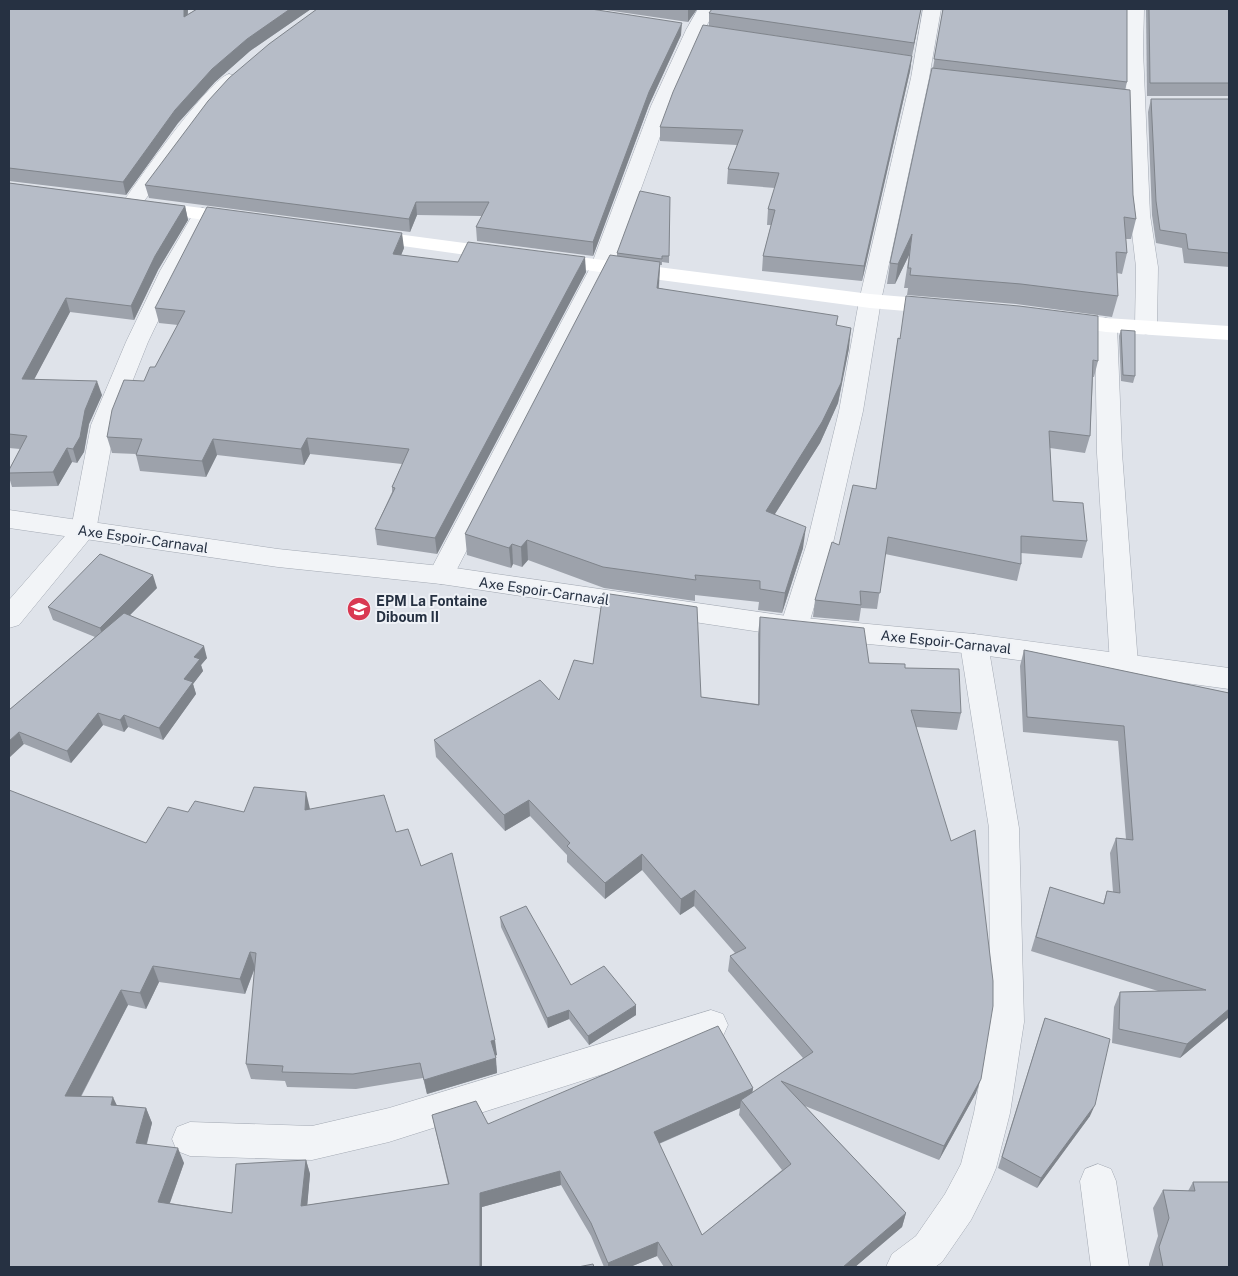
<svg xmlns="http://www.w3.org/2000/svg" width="1238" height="1276" font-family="'Public Sans',sans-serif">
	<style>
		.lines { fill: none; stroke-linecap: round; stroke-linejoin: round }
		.minor-casing { stroke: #a4aab4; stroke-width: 1 }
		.tertiary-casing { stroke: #a4aab4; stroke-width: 1 }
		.minor { fill: #f2f4f7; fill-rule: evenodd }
		.tertiary { fill: #f2f4f7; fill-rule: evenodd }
		.secondary { fill: #fff; fill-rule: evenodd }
		.wall { fill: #9da2ab; fill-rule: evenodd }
		.shaded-wall { fill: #7f848b }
		.building { fill: #b6bcc7; stroke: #7f848b }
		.labels { text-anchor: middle; stroke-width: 4; stroke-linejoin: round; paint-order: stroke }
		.street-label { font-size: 14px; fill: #263142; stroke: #eff2f7 }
		.poi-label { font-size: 14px; font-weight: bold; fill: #263142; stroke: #eff2f7; text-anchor: start }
	</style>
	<rect width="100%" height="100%" fill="#dfe3ea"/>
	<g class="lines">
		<g class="minor-casing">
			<g id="minor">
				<path d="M698,9H716L704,30L671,106L613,266L454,575L450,582L441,584L432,582L428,575L591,266L651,106L686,30Z"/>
				<path d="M923,9H941L929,78L881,301L863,411L833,543L808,627L804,634L794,637L784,634L780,627L807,543L839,411L859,301L911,78Z"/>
				<path d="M1126,9H1144L1143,50L1150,215L1158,267L1157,327L1154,332L1146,334L1138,332L1135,327L1136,267L1130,215L1125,50Z"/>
				<path d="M229,74L236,76L238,80L209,113L139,208L132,210L125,208L122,204C137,181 209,79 229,74Z"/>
				<path d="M203,208L210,210L213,214L182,271L148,342L115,425L96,531L19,625L9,628V600L71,529L91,425L126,342L160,271L193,214L196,210Z"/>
				<path d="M1106,318L1114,320L1117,325L1122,453L1138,664L1134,671L1124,674L1114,671L1110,664L1097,453L1095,325L1098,320Z"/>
				<path d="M974,634L984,637L988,644L1019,828L1024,1022L1010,1113L996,1168L991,1180L971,1220L942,1262L935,1267H886L892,1254L916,1236L945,1194L961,1164L974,1113L990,1022L989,828L960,644L964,637Z"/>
				<path d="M711,1010L723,1014L728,1025L723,1036L389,1142L312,1160L190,1156L177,1151L172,1139L177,1127L190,1122L312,1126L389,1108Z"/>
				<path d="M1098,1164L1111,1169L1116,1181L1129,1267H1091L1080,1181L1085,1169Z"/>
			</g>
		</g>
		<g class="tertiary-casing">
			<path id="tertiary" d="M9,510L278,549L441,566L794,617L974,634L1229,668V689L974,654L794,637L441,584L278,567L9,528Z"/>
		</g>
		<use href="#minor" class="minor"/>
		<use href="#tertiary" class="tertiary"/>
		<g class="secondary">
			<path d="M148,201L240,213L247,215L250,219L247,223L240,225L141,211L138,207L141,203Z"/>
			<path d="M367,230L502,248L510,249L513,254L510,259L502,260L360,240L356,236L360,232Z"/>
			<path d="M548,253L870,294L942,300L950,302L953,307L950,312L942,314L870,308L540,264L537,259L540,254Z"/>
			<path d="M1061,312L1106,318L1229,326V340L1106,332L1053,324L1050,319L1053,314Z"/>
		</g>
	</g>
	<g class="wall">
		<path d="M9,9H188V14L197,9H311L250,51L215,82L178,123L126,195L9,181Z"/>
		<path d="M599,9H697L688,22Z"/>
		<path d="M712,9H921L912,56L709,26V13Z"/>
		<path d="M943,9L1127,82L1125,90L1133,195L1136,219L1131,239H1126L1127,253L1122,274L1117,273L1118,296L1112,317L1016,304L907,295L908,288H904L909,255L895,284H887L890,263L933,68Z"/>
		<path d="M1146,9H1229V96H1147Z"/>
		<path d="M681,35L649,105L593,256L477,241L476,227L482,216L417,215L410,232L149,198L145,185Z"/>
		<path d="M912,56L910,71L862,281L762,271L763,256L771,225H767L768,209L775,188L727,184L728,169L737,145L660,141V127Z"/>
		<path d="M1151,99H1229V267L1184,263L1182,248L1156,243L1152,215L1148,112Z"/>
		<path d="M9,183L185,206L188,220L158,270L134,320L70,312L34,379L102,395L89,424L84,452L77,463L72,462L58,486L12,487L9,477V470L20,449L9,448Z"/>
		<path d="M670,197L669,263L662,262V265H660L659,288L837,326L849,348L838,403L820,443L775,514L803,548L782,613L758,610L759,602L695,595V601L604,588L528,560L522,567L513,564L511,568L467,555L465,534L617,256V253Z"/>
		<path d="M404,248L401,255L458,262L586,272L437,554L377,545L375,529L392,492V487L402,464L310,454L304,465L217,455L206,477L140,471L136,455V454L112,453L107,437L144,381L155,367L178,325L159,323L155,308Z"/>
		<path d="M1121,330L1135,376L1133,383L1121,381L1119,336Z"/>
		<path d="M898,338L1098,361L1094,377H1093L1090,436L1085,453L1050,448L1053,501L1087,541L1082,558L1021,553V564L1017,581L885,554L877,609L861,608L859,621L813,617L815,600L839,545L876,489Z"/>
		<path d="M157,588L130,615L207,658L201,665L203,671L193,684L196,694L163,740L128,727L124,732L103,725L71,763L24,744L9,710L95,637L53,620L48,607Z"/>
		<path d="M760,617L869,663L905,668L961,713L957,730L916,727L976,1093L939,1160L805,1106L906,1213L902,1227L855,1267H664L657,1256L630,1267H604L591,1236L561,1185L482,1207V1267H9L146,843L188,812H244L310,809L396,832L421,866L497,1055L495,1056L497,1073L427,1094L423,1078L356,1089L287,1087L285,1081L251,1079L246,1064L255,968L245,994L159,982L146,1009L128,1005L81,1097L117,1105L146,1108L152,1123L147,1144L184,1163L170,1203L232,1213L306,1160L310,1174L307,1205L448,1184L432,1115L488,1124L753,1088L752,1093L803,1058L728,971L730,956L735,953L694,906L680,915L642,870L605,899L567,862V855L530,816L505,831L436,757L434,740L559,700L701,697L758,704V634ZM740,1108L739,1115L782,1170L702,1235L659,1144Z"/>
		<path d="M1024,650L1229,693V1017L1180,1058L1112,1043L1114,1007L1120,992L1158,991L1031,951L1050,887L1103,904L1107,891L1113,892L1110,853L1116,838L1126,839L1118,741L1023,732L1020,666Z"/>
		<path d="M500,917L571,985L636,1015L589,1045L569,1019L548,1028L501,927Z"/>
		<path d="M1045,1018L1090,1116L1037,1188L998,1168L1041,1030Z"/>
		<path d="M1193,1182L1229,1267H1149V1264L1158,1236L1153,1208L1163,1190L1188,1191Z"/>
	</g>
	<g class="shaded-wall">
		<path d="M184,9H188L186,30L184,17Z"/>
		<path d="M290,9H311L250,51L215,82L178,123L126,195L123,182L175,110L212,69L247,39Z"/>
		<path d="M688,9H697L688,22Z"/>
		<path d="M921,9L912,56L914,43Z"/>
		<path d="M682,23L681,35L649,105L593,256V242L649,92Z"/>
		<path d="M912,56L910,71L862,281L864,266Z"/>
		<path d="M416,202L417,215L410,232L409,219Z"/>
		<path d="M185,206L188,220L158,270L134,320L131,306L155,256Z"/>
		<path d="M402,233L404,248L395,270L393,254Z"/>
		<path d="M912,234L909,255L895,284L898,264Z"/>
		<path d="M585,257L586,272L437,554L435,538Z"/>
		<path d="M660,262L659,282L656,308L657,288Z"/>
		<path d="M66,298L70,312L27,393L22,379Z"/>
		<path d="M851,328L849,348L838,403L820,443L764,531L766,511Z"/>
		<path d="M97,381L102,395L89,424L84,452L77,463L73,449L85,410Z"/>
		<path d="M307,438L310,454L304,465L301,449Z"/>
		<path d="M213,439L217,455L206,477L202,461Z"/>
		<path d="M67,448L72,462L58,486L53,472Z"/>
		<path d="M806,527L803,548L782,613L785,593Z"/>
		<path d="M527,540L528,560L522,567L521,547Z"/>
		<path d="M512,544L513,564L511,568L509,548Z"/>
		<path d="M153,575L157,588L104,641L100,628Z"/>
		<path d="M204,646L207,658L201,665L203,671L193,684L196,694L163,740L159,728L184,679L194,657Z"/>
		<path d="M98,713L103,725L71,763L67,751Z"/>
		<path d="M124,715L128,727L124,732L120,720Z"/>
		<path d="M19,732L24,744L9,758V741Z"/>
		<path d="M306,792L310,809L308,827L305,810Z"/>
		<path d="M529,800L530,816L505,831L504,815Z"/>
		<path d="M642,854V870L605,899V883Z"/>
		<path d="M695,890L694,906L680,915L681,899Z"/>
		<path d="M250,952L255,967L245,994L240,979Z"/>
		<path d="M153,966L159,982L146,1009L140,993Z"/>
		<path d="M121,990L128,1005L73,1111L65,1096Z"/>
		<path d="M636,1005V1015L589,1045L588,1036Z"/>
		<path d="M1229,1009V1017L1180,1058L1187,1044Z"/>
		<path d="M569,1010V1019L548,1028L547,1018Z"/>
		<path d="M495,1040L497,1055L493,1056L491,1041Z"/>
		<path d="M496,1058L497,1073L427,1094L424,1080Z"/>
		<path d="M981,1079L976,1093L939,1160L944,1146Z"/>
		<path d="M753,1088L751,1103L741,1100L740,1108L653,1146L654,1132Z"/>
		<path d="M113,1097L120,1112L111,1105Z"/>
		<path d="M1095,1105L1090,1116L1037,1188L1041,1178Z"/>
		<path d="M146,1108L152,1123L143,1157L136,1143Z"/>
		<path d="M178,1148L184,1163L165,1216L158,1202Z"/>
		<path d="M306,1160L310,1174L306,1220L301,1206Z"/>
		<path d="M560,1171L561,1185L482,1207V1267H480V1193Z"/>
		<path d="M906,1213L902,1227L855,1267H843Z"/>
		<path d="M658,1242L657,1256L630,1267H608V1263Z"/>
	</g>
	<g class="building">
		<path d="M9,9H184V17L197,9H290L247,39L212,69L175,110L123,182L9,168Z"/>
		<path d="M317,9H591L682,23L649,92L593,242L476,227L489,202H416L409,219L145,185L208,101L229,78L269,44Z"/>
		<path d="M712,9H921L914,43L709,13Z"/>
		<path d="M943,9H1127V82L934,59Z"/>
		<path d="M1149,9H1229V83H1150Z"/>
		<path d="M703,25L912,56L864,266L763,256L775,210L768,209L779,173L728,169L743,130L660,127L673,92Z"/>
		<path d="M932,68L1130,90L1133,195L1136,219L1124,217L1127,253L1116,252L1118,296L1021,284L910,275L911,268H908L912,234L898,264L890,263Z"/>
		<path d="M1151,99H1229V253L1188,249L1186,234L1160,230L1156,201Z"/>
		<path d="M9,183L185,206L155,256L131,306L66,298L22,379L97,381L85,410L80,437L73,449L67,448L53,472L9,473V470L27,436L9,434Z"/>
		<path d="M640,191L670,197L669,256H662V259L617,253Z"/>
		<path d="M207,207L402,233L393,254L458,262L468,242L585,257L435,538L375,529L395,488L392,487L409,449L307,438L301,449L213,439L202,461L136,455L142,439L107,437L112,410L124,380L144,381L150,367H155L185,311L155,308Z"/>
		<path d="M610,255L660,262L657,288L838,316L836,325L851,328L841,383L822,422L766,511L806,527L785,593L760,589V581L695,575L696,580L603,567L527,540L521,547L512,544L509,548L465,534Z"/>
		<path d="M906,296L1019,306L1098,316V361L1093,360L1090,436L1049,431L1053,501L1083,503L1087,541L1021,536V564L888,537L880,593L860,591L861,605L815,600L832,542L839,545L853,485L876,489L898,338L900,339Z"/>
		<path d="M1121,330L1135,331V376L1123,375Z"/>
		<path d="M100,554L153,575L100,628L48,607Z"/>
		<path d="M603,593L697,607L701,697L759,705L760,617L864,628L869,663L905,664V668L959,669L961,713L911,710L951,841L975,830L993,981V1006L981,1079L944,1146L781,1081L906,1213L843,1267H673L658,1242L608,1263L591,1223L560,1171L480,1193V1267H9V790L146,843L168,807L188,812L195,801L244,812L254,787L306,792L305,810L384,795L396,832L408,829L421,866L452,853L495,1040L491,1041L496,1058L424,1080L420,1063L353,1074L282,1072L283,1066L246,1064L256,953L250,952L240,979L153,966L140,993L121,990L65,1096L113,1097L111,1105L146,1108L136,1143L178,1148L158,1202L232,1213L236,1164L306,1160L301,1206L449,1184L432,1115L476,1101L488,1124L718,1026L753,1088L654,1132L702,1235L791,1164L741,1100L813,1052L730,956L746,948L695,890L681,899L642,854L605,883L567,846L570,843L529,800L504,815L434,740L540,680L559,700L574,660L593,664Z"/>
		<path d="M124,613L204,646L194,657L200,659L184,679L193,682L159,728L124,715L120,720L98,713L67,751L19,732L9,741V710Z"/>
		<path d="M1024,650L1229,693V1009L1187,1044L1119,1029L1120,992L1206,990L1036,937L1050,887L1104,904L1107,891L1120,893L1116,838L1133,840L1124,726L1027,717Z"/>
		<path d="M526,906L571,985L604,966L636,1005L588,1036L569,1010L547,1018L500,917Z"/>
		<path d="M1045,1018L1110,1039L1095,1105L1041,1178L1002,1157Z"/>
		<path d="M1193,1182H1229V1267H1163L1159,1247L1169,1218L1163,1190L1195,1191Z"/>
		<path d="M593,1264L594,1267H578Z"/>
	</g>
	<defs>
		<g id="school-disc" transform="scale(1.25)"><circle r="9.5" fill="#d93952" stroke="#eff2f7"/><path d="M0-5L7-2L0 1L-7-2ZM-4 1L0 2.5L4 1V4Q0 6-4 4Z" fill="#fff"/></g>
	</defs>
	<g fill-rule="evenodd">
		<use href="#school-disc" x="359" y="609"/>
	</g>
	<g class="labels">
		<g class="street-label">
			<text transform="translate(143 539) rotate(8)" y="5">Axe Espoir-Carnaval</text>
			<text transform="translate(544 591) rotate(8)" y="5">Axe Espoir-Carnaval</text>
			<text transform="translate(946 642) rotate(6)" y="5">Axe Espoir-Carnaval</text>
		</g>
		<g class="poi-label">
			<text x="376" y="606">EPM La Fontaine<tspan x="376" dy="16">Diboum II</tspan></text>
		</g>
	</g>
	<rect width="1238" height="1276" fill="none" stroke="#263142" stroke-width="20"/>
</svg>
